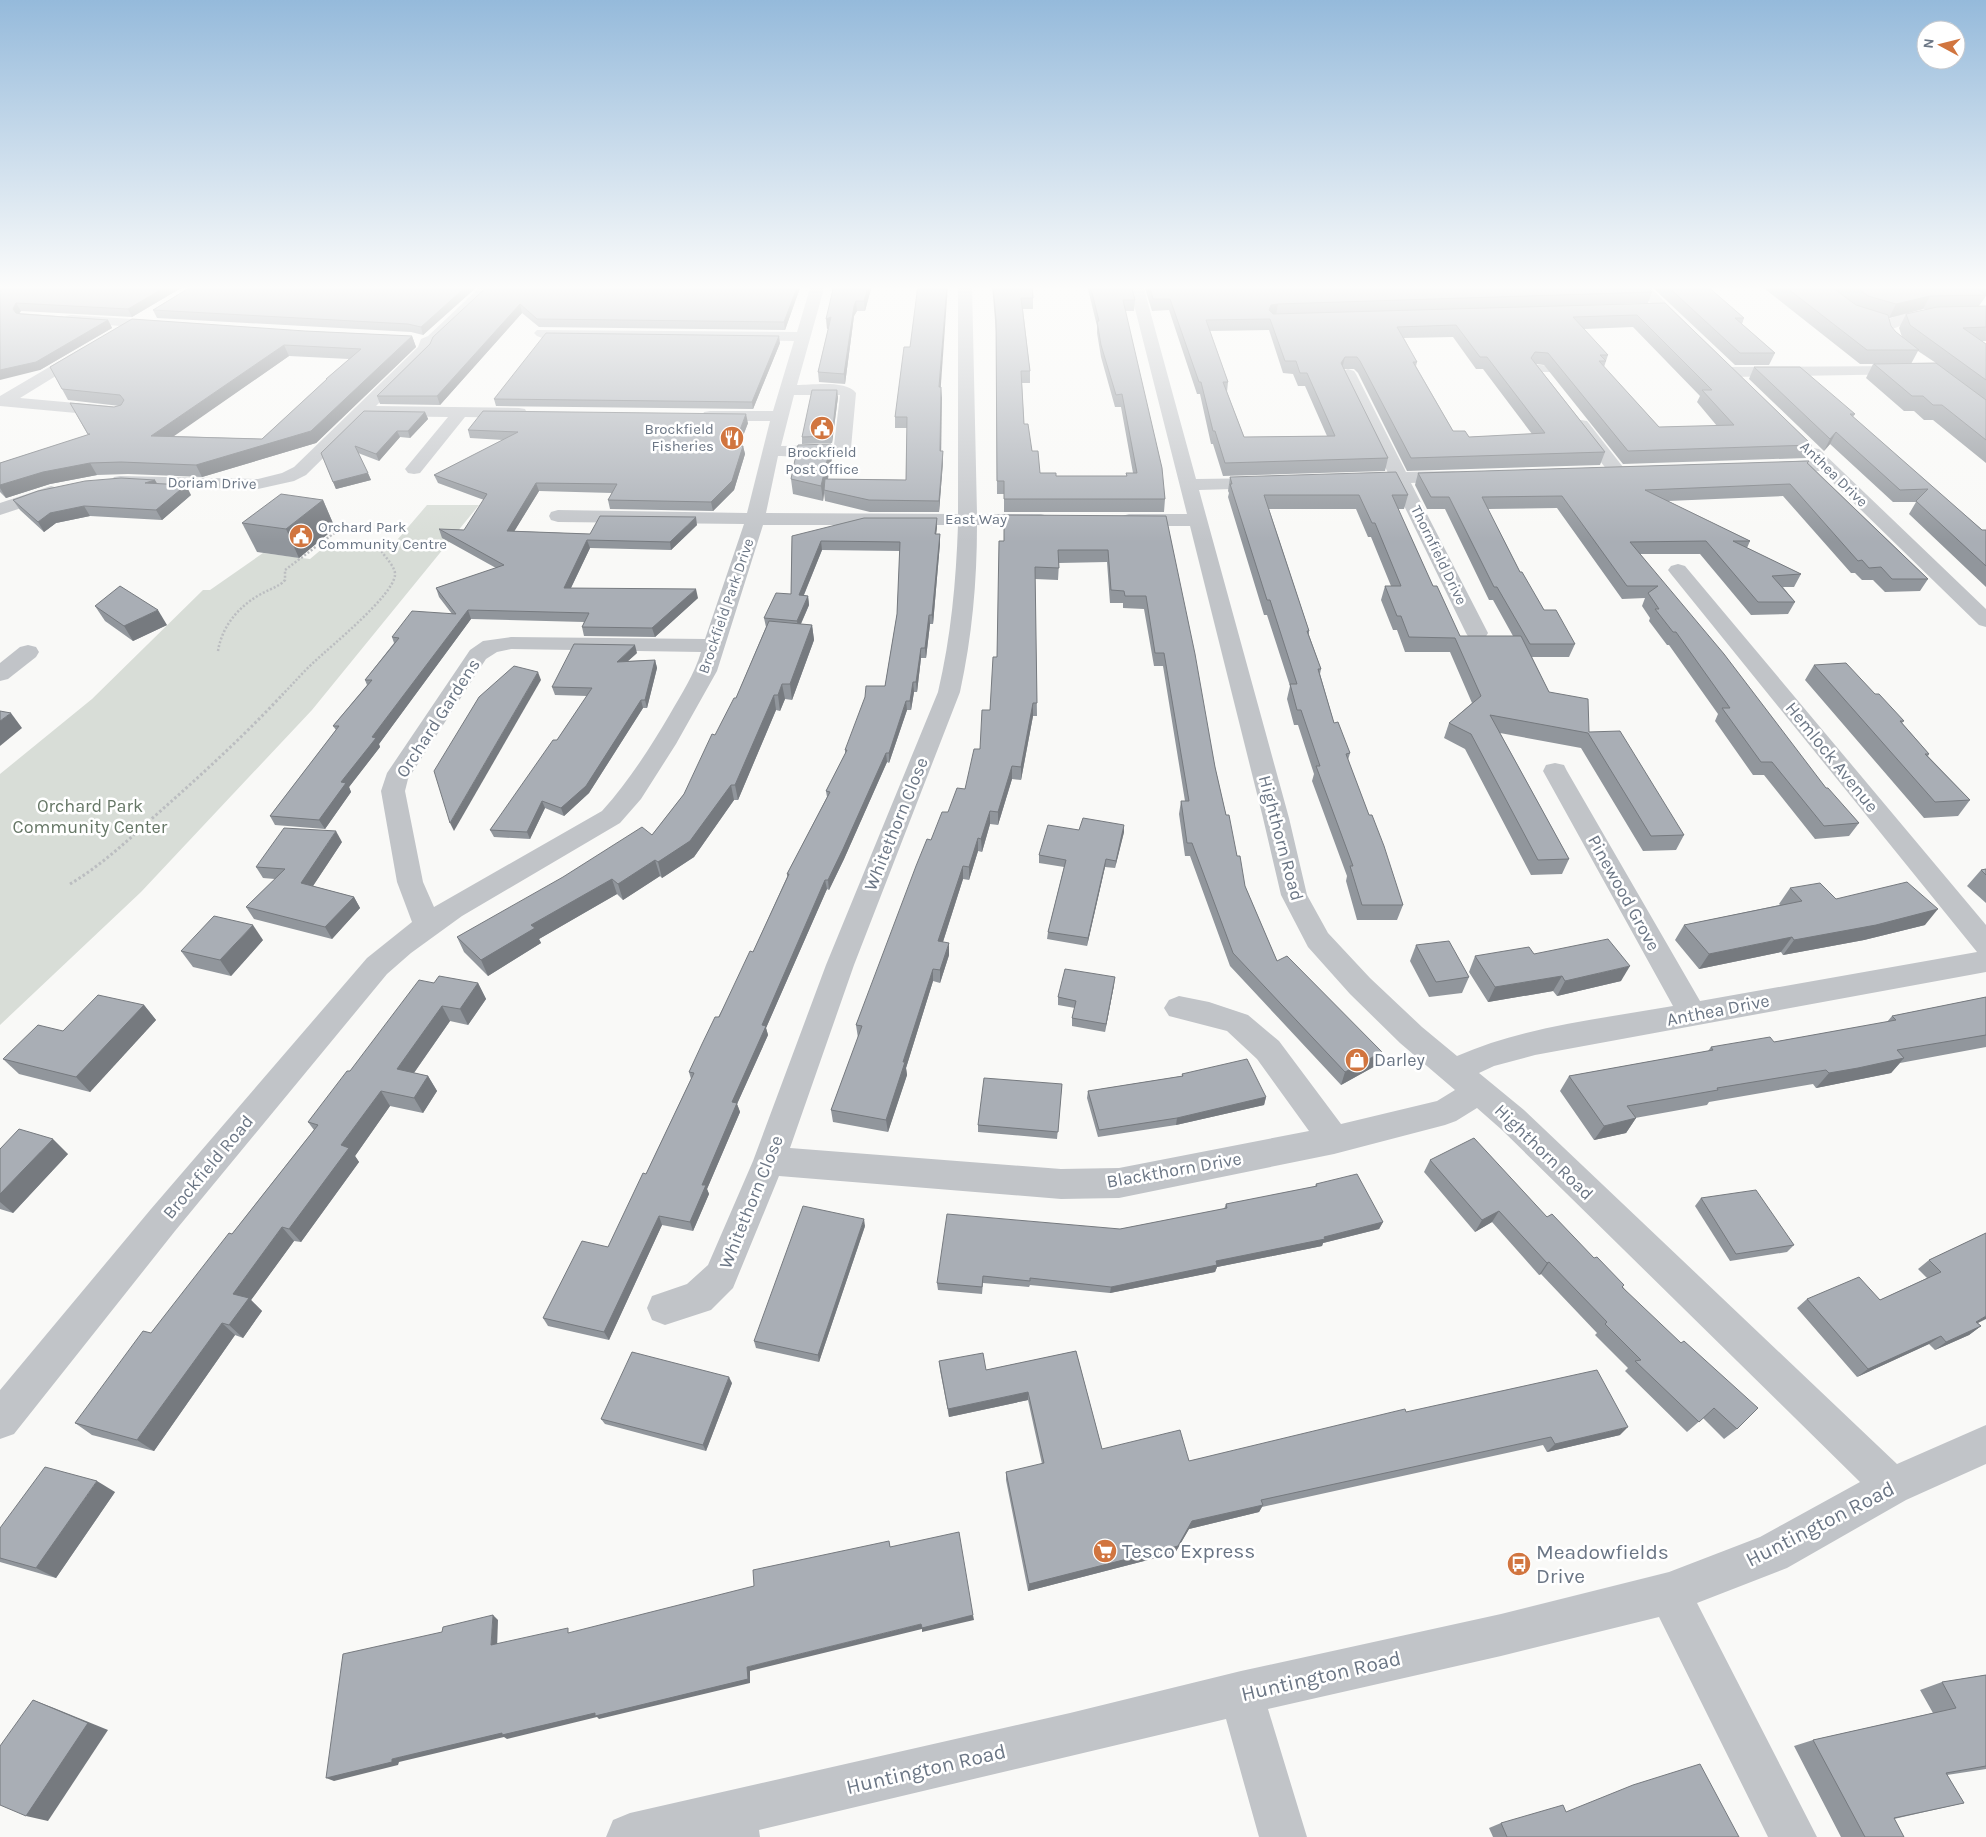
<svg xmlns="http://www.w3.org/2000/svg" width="1986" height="1837" font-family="Karla,sans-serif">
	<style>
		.green { fill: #d8ddd7 }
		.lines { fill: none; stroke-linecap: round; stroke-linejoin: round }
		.path-far1 { stroke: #bbbdc0; stroke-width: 2.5; stroke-dasharray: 2 2; stroke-linecap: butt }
		.path { stroke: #bbbdc0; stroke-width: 3; stroke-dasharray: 2.5 2.5; stroke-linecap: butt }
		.minor { fill: #c1c4c8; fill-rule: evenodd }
		.wall { fill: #91969c; fill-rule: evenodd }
		.shaded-wall { fill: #767a7f }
		.building { fill: #a9aeb5; stroke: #767a7f; fill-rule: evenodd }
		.labels { text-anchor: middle; stroke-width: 5; stroke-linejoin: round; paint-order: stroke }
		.far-poi-label { font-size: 15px; fill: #6b7685; stroke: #fff; text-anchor: end }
		.far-street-label { font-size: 15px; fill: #6b7685; stroke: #fff }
		.street-label { font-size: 18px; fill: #6b7685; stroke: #fff }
		.park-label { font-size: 18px; fill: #676; stroke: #fff }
		.poi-label { font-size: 18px; fill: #6b7685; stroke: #fff; text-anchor: start }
		.near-street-label { font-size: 21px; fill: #6b7685; stroke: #fff }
		.near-poi-label { font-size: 21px; fill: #6b7685; stroke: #fff; text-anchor: start }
	</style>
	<rect width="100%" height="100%" fill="#f9f9f7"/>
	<path class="green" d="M427,505H479L312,710L141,892L0,1025V774L92,699L203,590H210L263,553L310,559L329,543L392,546Z"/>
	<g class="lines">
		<g class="path-far1">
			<path d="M218,651C222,626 239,606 261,594C268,590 275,588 282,583L285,580V570L337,531L348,525"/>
			<path d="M282,695C293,684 303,672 314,662C331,646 393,596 395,575C396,568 386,558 382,552L384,546L322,542"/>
		</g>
		<path class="path" d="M70,884C102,865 128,840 156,815C200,776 243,737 283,694"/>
		<g class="minor">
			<path d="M482,285H497L438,342L434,344L431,351L376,406L519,408L525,409L527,413L525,417L519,418L465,417L420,473L414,474L408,473L405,469L448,417L366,416L306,475L294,481L258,489L120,486L114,485L111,481L114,477L120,476L258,479L282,473L294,467L418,347L421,339L428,336Z"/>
			<path d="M811,285H825L797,385C812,385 847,380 856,393L851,448C841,462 795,456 778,456L766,513L958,514V285H972L977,514H1041L1048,516L1051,520L1048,524L1041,526L977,525C977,582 972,637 960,692L854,965L790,1148L1061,1169L1119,1168L1309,1131L1257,1059L1227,1031L1169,1016L1164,1008L1169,1000L1179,996L1209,1002L1248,1015L1279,1041L1341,1124L1437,1101L1455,1090L1400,1043L1350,994L1308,947L1281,895L1263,818L1190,526H1129L1122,524L1119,520L1122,516L1129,514H1187L1129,285H1143L1196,479L1266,478L1272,479L1275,483L1272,487L1266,488L1199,490L1289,818L1307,895L1328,933L1370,978L1422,1027L1457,1056C1525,1026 1601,1019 1673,1006L1543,771L1546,765L1555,763L1564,765L1567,771L1700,1001L1977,952L1671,574L1668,570L1671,566L1678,564L1685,566L1986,925V972L1535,1055L1494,1066L1479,1073L1524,1110L1897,1464L1986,1425V1464L1906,1500L1787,1568L1697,1603L1817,1837H1768L1659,1617L1501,1656L1268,1709L1307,1837H1259L1226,1719L759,1830L760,1837H606L613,1820L630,1813L1070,1713L1241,1671L1501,1614L1669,1572L1760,1537L1860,1482L1502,1130L1477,1108L1456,1121L1445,1125L1334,1154L1119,1198L1061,1199L779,1176L733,1288L711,1310L665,1325L652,1320L647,1308L652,1296L687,1284L708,1265L753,1161L826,965L938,692C951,637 956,582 958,525H763L717,671L676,744L641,799L620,823L462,916L411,953L387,974L175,1231L14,1434L0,1439V1390L151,1209L367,958L412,922L397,882L381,791L387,773L470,650L483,641L511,637L705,639L744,524L558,522L551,520L549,516L551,512L558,510L747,513L770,421H710L704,420L702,416L704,412L710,411H773L794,341L542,338L537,336L534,333L537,330L797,332ZM794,395H840L834,445L781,446ZM511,649L701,652C694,675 682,693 670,714C650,748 629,781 602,811L434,907L423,882L405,791L408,779L486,659L497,652Z"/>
			<path d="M1633,285H1648L1690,327L1692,330L1690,333H1680Z"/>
			<path d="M1936,310H1986V318C1961,319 1935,316 1911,322C1901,324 1895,331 1885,328L1883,325C1893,311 1921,311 1936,310Z"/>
			<path d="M71,315L162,321L167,322L169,325L167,328L162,329L66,322L64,319L66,316Z"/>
			<path d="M85,347L90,349L93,352L90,355L20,398L109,406L115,407L117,411L115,415L109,416L0,406V396L80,349Z"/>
			<path d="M1527,364L1553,366L1555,369L1553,372H1521L1519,369L1521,366Z"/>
			<path d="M1907,366L1913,368L1915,371L1913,374L1729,377L1723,375L1721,372L1723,369L1729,367Z"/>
			<path d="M1348,369L1354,371L1356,374L1406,472L1453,471L1459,472L1462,476L1459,480L1453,481L1411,483L1488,633L1485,638L1477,639L1469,638L1466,633L1393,483L1361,484L1355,483L1352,479L1355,475L1388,473L1340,374L1342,371Z"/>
			<path d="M1581,420L1587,421L1623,467L1626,471L1623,475L1617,476L1611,475L1575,429L1573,425L1575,421Z"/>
			<path d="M1813,448L1819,449L1986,609V627L1979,625L1821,471L1774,472L1768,471L1765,467L1768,463L1810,460L1804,453L1807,449Z"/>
			<path d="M51,486L58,488L60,492L58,496L0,515V503Z"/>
			<path d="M28,645L36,647L39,652L36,657L8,679L0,681V663L20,647Z"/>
		</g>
	</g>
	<g class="wall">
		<path d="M0,285H186L132,317L21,311L19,313L108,320L112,328L40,370Z"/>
		<path d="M194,285H479L423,335L411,332L157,318L153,310Z"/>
		<path d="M489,285H801L785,330L539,327L522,313L440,405L380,404L377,396Z"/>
		<path d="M872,285L865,311H857L854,316L845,384L819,382L818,372L828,329H827Z"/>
		<path d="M992,285H1032L1033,298V309H1023L1030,371V383H1022L1024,424L1032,451L1040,473L1056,476H1126L1133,473L1121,407H1115L1101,357L1097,333V326L1087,285H1131L1135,300L1134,311H1125L1165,499L1164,512H1004V494H997L996,332Z"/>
		<path d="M1144,285H1645L1652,292L1648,303L1504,308L1665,303L1812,445L1806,458L1623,464L1544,365L1536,364L1605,452L1600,465L1407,471L1358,373L1354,369H1344L1388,458L1385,471L1223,476L1213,444H1211L1200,394H1197L1169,310L1152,311ZM1633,327L1700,396L1697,402L1717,426L1659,427L1604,367L1608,355L1584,329ZM1269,330L1283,373L1293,374L1298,386H1305L1327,436L1244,437L1227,392L1228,382L1210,331ZM1453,337L1476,369H1483L1532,434L1469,437L1453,431L1416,366L1417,362L1404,338Z"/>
		<path d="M1650,285H1706L1744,318L1742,324L1775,353L1769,365H1735Z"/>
		<path d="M1760,285H1986V296L1979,306H1986V341H1982L1986,344V463L1933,420H1924L1914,411H1904L1866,378L1873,364H1860ZM1923,309H1928L1906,314L1899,328L1902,337L1896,332L1891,326L1889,318ZM1918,351L1936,363L1911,364Z"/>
		<path d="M305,331L412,336L416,347L316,443L202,477L128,474L97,475L50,484L6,498L0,492V463L88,435L70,403L114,407L120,406L68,400L50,367ZM289,356L349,359L326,379V380L262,439L173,436Z"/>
		<path d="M780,343L753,409L496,406L494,399Z"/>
		<path d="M910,347L940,387H941V451H943V462L939,512H870L825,501L824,493L823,501L793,494L791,479L832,458L828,479L906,480L907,428H895V417Z"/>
		<path d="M1754,367L1855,414L1853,417L1982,530H1986V587L1909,514L1916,502H1893L1830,444L1824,451L1749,379Z"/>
		<path d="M838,397L832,443L802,444V437Z"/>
		<path d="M425,412L428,419L410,438L400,437L379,461L358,453L371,480L336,489L321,453Z"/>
		<path d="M748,423L739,446H743L745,454L734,490L713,511L610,509L608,500L612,493L539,491L514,531L590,534L697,525L671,550L590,548L571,588L698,598L655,637L584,636L582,627L584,622L471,619L379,744L380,747L349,787L351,792L325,829L275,825L270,816L336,730L333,726L367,685L365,680L394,643L392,637L452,614L439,597L436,588L496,568L442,538L439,529L464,530L484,500L438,483L434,475L503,440L470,438L468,430Z"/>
		<path d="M1809,461L1808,463L1928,579L1920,591L1885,592L1873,580H1862L1855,573H1851L1783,496L1668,501L1750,541L1747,548L1801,574L1794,587H1783L1795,602L1788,614L1751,615L1700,554H1640L1826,788L1859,823L1849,836L1815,839L1764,775H1753L1715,721L1718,714L1669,645H1667L1649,621L1650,618L1642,606L1645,598L1622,599L1557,508L1488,509L1520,572L1544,610L1575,644L1569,657H1532L1549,692L1589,732L1684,835L1676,850L1643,851L1581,748L1500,733L1569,859L1562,874L1531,875L1465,749L1444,738L1449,723L1472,703L1450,652H1405L1397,630H1393L1381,600L1385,586H1391L1371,537H1368L1356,509H1269L1309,631V635L1321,669L1320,674L1334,723L1350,753L1348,760L1403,905L1397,920H1357L1346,881L1347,876L1312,781L1314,774L1298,725H1294L1287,699L1290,686L1267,615H1264L1228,497L1229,493L1228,491L1230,477L1408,495L1404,509H1398L1433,586L1460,636H1513L1493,600H1489L1445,509H1427L1415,485L1418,473Z"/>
		<path d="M157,483L191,495L162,520L90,516L56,523L44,532L20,510L13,500Z"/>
		<path d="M323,500L335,528L299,558L257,552L242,523Z"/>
		<path d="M1166,516L1215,767L1226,815L1245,886L1277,961L1377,1065L1341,1085L1230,966L1190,856H1185L1179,814L1181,801H1185L1163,666H1154L1144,609L1123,608V603H1110L1107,562L1059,563L1058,580L1035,579L1037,716H1033L1021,780L1012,779L998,825L990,824L982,852L978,851L969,880L963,879L943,942L949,955L940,983L933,981L906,1068L907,1075L888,1132L833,1122L831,1110L858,1038L856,1025L931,840L948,812L965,789L980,749L990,710L997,657L1004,541Z"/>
		<path d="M937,518V527L936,534H940V543L933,624H930L926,658H921L917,692H914L911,710H907L889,763L887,762L844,859L829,890L827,889L766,1028L768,1035L737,1104L740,1112L707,1189L709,1194L693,1231L662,1225L609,1340L548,1326L543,1318L608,1247L646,1174L691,1079L689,1072L753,952L787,877V874L827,797L826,791L845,754V750L885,686L897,614L900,551L822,550L804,595L808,596L809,605L801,624L812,625L814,640L792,700L785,699L780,711L776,710L738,800H734L694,857L662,878L660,876L623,900L617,894L539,939L541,943L488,976L464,952L457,937L652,835L684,794L736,698L766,627L764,618L791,594L792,536Z"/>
		<path d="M95,606L167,625L133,641L105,621Z"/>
		<path d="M637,653L628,661L655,660L657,668L647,708H643L589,793L564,816L545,808L530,839L494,837L490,830L557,740L587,696L555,695L552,687Z"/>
		<path d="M1814,665L1875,694L1904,721L1902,723L1929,754L1928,756L1970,800L1958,816L1924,818L1805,680Z"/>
		<path d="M1079,830L1124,832L1115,868L1105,867L1087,946L1047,939L1048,932L1064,867L1039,863V855Z"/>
		<path d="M342,842L313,886L354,897L360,908L332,939L254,919L246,907L275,879L263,878L256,867Z"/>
		<path d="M1986,869V903L1967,886L1981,870Z"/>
		<path d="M1790,888L1836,899L1925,925L1864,940L1783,955L1781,952L1699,969L1675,940L1684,925L1780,905L1779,904Z"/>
		<path d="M263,940L231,976L193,967L181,951Z"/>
		<path d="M1416,945L1469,977L1462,993L1429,997L1410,961Z"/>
		<path d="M1534,954L1621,981L1557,996L1553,991L1488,1002L1469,972L1475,956Z"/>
		<path d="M434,983H478L486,999L468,1025L450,1021L414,1073L428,1076L437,1091L423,1113L390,1106L355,1156L359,1162L301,1242L294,1241L251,1300L262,1311L243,1338L235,1335L154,1451L92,1435L75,1423L151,1333L232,1234L314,1130L308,1122L350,1071Z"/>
		<path d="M1114,985L1105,1032L1072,1026V1018L1075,1008L1058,1005V997Z"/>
		<path d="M1986,997V1047L1900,1063L1891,1073L1816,1088L1813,1084L1709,1102L1707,1105L1635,1118H1636L1626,1133L1594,1140L1560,1091L1569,1076L1708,1051L1711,1047L1774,1042L1887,1022L1892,1016Z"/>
		<path d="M144,1005L156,1020L90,1092L19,1074L3,1059L63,1031Z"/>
		<path d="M1182,1074L1266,1097L1264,1105L1176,1125L1098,1137L1087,1098L1088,1091L1182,1076Z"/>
		<path d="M1062,1084L1057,1139L978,1132V1125Z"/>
		<path d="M0,1149L68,1154L13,1213L0,1209Z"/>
		<path d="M1430,1160L1547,1217L1594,1258L1623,1287L1737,1429L1724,1439L1703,1418L1687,1432L1625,1371L1628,1368L1595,1335L1597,1333L1541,1274L1539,1275L1492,1222L1475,1232L1424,1172Z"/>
		<path d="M1316,1184L1383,1222L1379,1229L1323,1243L1322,1246L1217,1267L1215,1272L1110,1293L1030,1285L1029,1287L983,1283L982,1294L938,1290L937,1283L1120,1229L1224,1209L1226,1204L1315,1187Z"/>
		<path d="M1701,1198L1794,1245L1787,1252L1730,1261L1695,1206Z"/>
		<path d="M865,1226L819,1362L756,1348L754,1341Z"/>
		<path d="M1986,1233L1978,1323L1981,1326L1969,1335L1935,1350L1929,1344L1857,1377L1797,1308L1807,1299L1880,1300L1927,1278L1918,1269L1929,1260Z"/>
		<path d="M1076,1351L1102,1449L1189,1461L1406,1412L1620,1435L1547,1452L1543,1445L1262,1507L1259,1512L1189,1529L1175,1553L1028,1591L1006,1480V1472L1042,1464L1028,1400L949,1417L940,1370L939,1361L986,1370Z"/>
		<path d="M732,1383L706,1451L605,1424L601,1419Z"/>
		<path d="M115,1492L56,1578L0,1562V1528Z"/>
		<path d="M1986,1675V1769L1947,1775L1964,1803L1894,1819L1904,1837H1841L1794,1746L1813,1740L1933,1713L1920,1690L1942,1682Z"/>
		<path d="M1566,1812L1739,1837H1493L1489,1828L1501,1823Z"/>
	</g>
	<g class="shaded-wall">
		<path d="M169,285H186L132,317L128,309Z"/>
		<path d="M468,285H479L423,335L421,327Z"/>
		<path d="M798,285H801L785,330L784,322Z"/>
		<path d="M869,285H872L865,311L864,301Z"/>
		<path d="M947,285H948L940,398L939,387Z"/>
		<path d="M1930,296L1923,309L1889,318L1896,304Z"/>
		<path d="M856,301L857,311L854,316L845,384L844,374L854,306Z"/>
		<path d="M16,303L21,311L17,317L13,309Z"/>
		<path d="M520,304L522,313L440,405L437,396Z"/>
		<path d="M1278,304L1276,315L1269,317V310L1271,305Z"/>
		<path d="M831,317L832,327L827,329L826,319Z"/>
		<path d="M108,320L112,328L40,370L0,380V370Z"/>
		<path d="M412,336L416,347L316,443L202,477L196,465L311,431Z"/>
		<path d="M779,336L780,343L753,409L752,402Z"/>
		<path d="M284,345L289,356L157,448L151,436Z"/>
		<path d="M1345,357L1342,369L1341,363Z"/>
		<path d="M941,387L942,398L941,462L940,451Z"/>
		<path d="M837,390L838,397L832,443V436Z"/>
		<path d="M425,412L428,419L410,438L408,431Z"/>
		<path d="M746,414L748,423L736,454L734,446Z"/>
		<path d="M397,431L400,437L379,461L376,454Z"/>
		<path d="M1836,432L1830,444L1824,451L1830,439Z"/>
		<path d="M831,444L832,458L825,490H824V493L823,501L821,486Z"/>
		<path d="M743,446L745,454L734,490L713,511L711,502Z"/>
		<path d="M943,451V462L939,512V501Z"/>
		<path d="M90,463L97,475L50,484L6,498L0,488V485L43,472Z"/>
		<path d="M368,473L371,480L336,489L333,482Z"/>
		<path d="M155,480L161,490L145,483Z"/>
		<path d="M536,483L539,491L509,540L507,531Z"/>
		<path d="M186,485L191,495L162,520L156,510Z"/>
		<path d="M323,500L335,528L299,558L286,529Z"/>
		<path d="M84,506L90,516L56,523L44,532L38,522L50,513Z"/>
		<path d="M696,517L697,525L671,550L670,542Z"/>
		<path d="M937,518V527L935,543V534Z"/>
		<path d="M940,534V543L933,624L932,615Z"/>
		<path d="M587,540L590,548L567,596L564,588Z"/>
		<path d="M821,541L822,550L800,604L799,595Z"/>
		<path d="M696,589L698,598L655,637L652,628Z"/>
		<path d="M808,596L809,605L798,630L797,621Z"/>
		<path d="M158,610L167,625L133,641L124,626Z"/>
		<path d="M468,610L471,619L379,744L380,747L349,787L351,792L325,829L319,820L341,782L372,737Z"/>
		<path d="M929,615L930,624L926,658L925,648Z"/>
		<path d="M812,625L814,640L792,700L790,684Z"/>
		<path d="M635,645L637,653L619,669L617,662Z"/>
		<path d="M921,648V658L917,692L916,682Z"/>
		<path d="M655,660L657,668L647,708L645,700Z"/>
		<path d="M538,672L541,680L454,831L450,823Z"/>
		<path d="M913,682L914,692L911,710L910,701Z"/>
		<path d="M782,684L785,699L780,711L778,695Z"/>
		<path d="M774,695L776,710L738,800L735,785Z"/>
		<path d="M641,700L643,708L589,793L564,816L561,808Z"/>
		<path d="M906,701L907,710L889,763V753Z"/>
		<path d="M1033,703V716L1021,780V767Z"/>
		<path d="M11,713L22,728L0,746V721Z"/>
		<path d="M886,753L887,762L844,859L829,890L828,880Z"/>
		<path d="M1012,766V779L998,825V812Z"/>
		<path d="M731,785L734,800L694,857L662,878L658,862Z"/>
		<path d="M542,801L545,808L530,839L527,832Z"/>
		<path d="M990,811V824L982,852L981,839Z"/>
		<path d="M1124,825V832L1115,868L1116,861Z"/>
		<path d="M336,831L342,842L307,895L301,883Z"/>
		<path d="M978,838V851L969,880V867Z"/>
		<path d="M1106,859L1105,867L1087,946L1088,938Z"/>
		<path d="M655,860L660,876L623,900L618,884Z"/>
		<path d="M963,866V879L939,954L938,941Z"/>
		<path d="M612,879L617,894L539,939L541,943L488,976L481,960L531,925Z"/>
		<path d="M825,880L827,889L766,1028L768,1035L737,1104L740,1112L707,1189L709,1194L693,1231L690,1222L702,1185L732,1102L762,1025Z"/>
		<path d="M354,897L360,908L332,939L325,927Z"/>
		<path d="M1938,909L1925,925L1864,940L1783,955L1794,940Z"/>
		<path d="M253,925L263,940L231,976L220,960Z"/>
		<path d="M1792,937L1781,952L1699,969L1709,954Z"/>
		<path d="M949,943V955L940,983V970Z"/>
		<path d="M1630,966L1621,981L1557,996L1565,981Z"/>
		<path d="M933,969V981L906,1068L907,1075L888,1132L886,1120L903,1062Z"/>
		<path d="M1562,976L1553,991L1488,1002L1495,987Z"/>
		<path d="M1115,977L1114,985L1105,1032L1106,1024Z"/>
		<path d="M478,983L486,999L468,1025L460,1009Z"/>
		<path d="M144,1005L156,1020L90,1092L76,1077Z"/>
		<path d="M442,1006L450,1021L406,1084L397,1069Z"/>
		<path d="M1382,1052L1377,1065L1341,1085L1345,1072Z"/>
		<path d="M1904,1058L1891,1073L1816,1088L1829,1073Z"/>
		<path d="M428,1076L437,1091L423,1113L414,1098Z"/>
		<path d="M381,1091L390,1106L355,1156L359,1162L301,1242L289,1229L341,1145Z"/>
		<path d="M1266,1097L1264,1105L1176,1125L1177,1118Z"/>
		<path d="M1636,1118L1626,1133L1594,1140L1604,1126Z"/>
		<path d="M53,1139L68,1154L13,1213L0,1202V1194Z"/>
		<path d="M1499,1211L1492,1222L1475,1232L1482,1220Z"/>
		<path d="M659,1216L662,1225L609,1340L604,1332Z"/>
		<path d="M864,1219L865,1226L819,1362L818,1355Z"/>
		<path d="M1383,1222L1379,1229L1323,1243L1322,1246L1217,1267L1215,1272L1110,1293L1111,1287L1216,1261L1324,1237Z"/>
		<path d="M282,1227L294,1241L251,1300L262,1311L243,1338L229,1325L233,1294Z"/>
		<path d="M1549,1262L1541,1274L1539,1275L1547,1263Z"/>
		<path d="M1986,1316V1319L1964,1330L1976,1322Z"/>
		<path d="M222,1323L235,1335L154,1451L137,1440Z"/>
		<path d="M1981,1326L1969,1335L1935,1350L1946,1342Z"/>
		<path d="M1941,1336L1929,1344L1857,1377L1868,1369Z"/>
		<path d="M729,1377L732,1383L706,1451L703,1445Z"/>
		<path d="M1028,1392V1400L949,1417L948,1409Z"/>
		<path d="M1628,1427L1620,1435L1547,1452L1555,1444Z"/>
		<path d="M97,1481L115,1492L56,1578L36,1568Z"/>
		<path d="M1263,1505L1259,1512L1189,1529L1175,1553L1028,1591L1029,1584L1192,1521Z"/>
		<path d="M493,1615L498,1620L497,1649L491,1645Z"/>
		<path d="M973,1615L974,1620L922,1632V1629L750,1671V1683L599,1719L597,1717L507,1739L504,1737L399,1762L398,1765L334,1781L326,1778L392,1759L747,1667L921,1624Z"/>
		<path d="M33,1700L54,1708L108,1730L48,1821L26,1816Z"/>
	</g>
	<g class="building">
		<path d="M0,285H169L128,309L16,303L13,309L16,313L21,314L108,320L36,362L0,370Z"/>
		<path d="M194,285H468L421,327L408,324L153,310Z"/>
		<path d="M489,285H798L784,322L537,319L520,304L437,396H377L430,344L433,337Z"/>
		<path d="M834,285H869L864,301H856L854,306L844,374L818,372L831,317L826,319Z"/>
		<path d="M918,285H947L939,387H941L940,451H943L939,501L869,500L824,490L825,479L906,480L907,417H895L904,347H910Z"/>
		<path d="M993,285H1032L1033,298H1021L1030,371H1021L1024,424H1028L1032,451H1038L1040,473H1056V476H1127L1126,473H1137L1122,394L1116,395L1101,345L1097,321H1099L1090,285H1131L1135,300H1123L1162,468L1165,499H1004V481H997L996,320Z"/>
		<path d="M1149,285H1645L1652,292L1278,304L1271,305L1269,310L1273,314L1665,303L1812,445L1628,451L1548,353L1535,352L1531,358L1605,452L1411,458L1360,361L1357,357H1345L1341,363L1388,458L1225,463L1215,431H1213L1201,382H1199L1170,299H1153ZM1637,315L1712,390H1702L1734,425L1659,427L1599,361H1606L1600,355H1608L1573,317ZM1270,319L1285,361H1296L1300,373H1307L1335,436L1244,437L1223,382H1228L1206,320ZM1456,325L1480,357H1487L1545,433L1469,437L1465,431H1453L1413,362H1417L1397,327Z"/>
		<path d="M1666,285H1706L1744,318H1735L1775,353H1740Z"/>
		<path d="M1783,285H1829L1856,305L1888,315L1891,326L1896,332L1919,350H1867Z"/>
		<path d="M1853,285H1972L1986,295L1930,296L1896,304L1868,296Z"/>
		<path d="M1986,306V327L1963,328L1986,344V380L1910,325L1906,314L1937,307Z"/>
		<path d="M132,319L305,331L412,336L311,431L196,465L121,462L90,463L43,472L0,485V463L90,434H88L70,403L114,407L121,405L124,400L120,395L62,389L50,367ZM284,345L361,349L326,379H327L262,439L151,436Z"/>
		<path d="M546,333L779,336L752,402L494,399Z"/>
		<path d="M1936,363L1986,400V440L1942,405H1933L1923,396H1912L1874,364Z"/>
		<path d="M1754,367H1800L1855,414H1850L1982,530H1986V566L1916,501L1928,489L1900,490L1836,432L1830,439Z"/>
		<path d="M812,390H837L832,436L802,437Z"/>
		<path d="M364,411L425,412L408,431H397L376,454L355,446L368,473L333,482L321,453Z"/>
		<path d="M483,411L746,414L734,446H743L732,481L711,502L608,500L617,484L536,483L507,531L590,534L600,516L696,517L670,542L587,540L564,588L696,589L652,628L582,627L589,613L468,610L372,737L376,738L341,782L346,783L319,820L270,816L339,726H333L372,680H365L399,638L392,637L412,611L456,614L436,588L504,565L439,529L464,530L487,494L434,475L518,432L468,430Z"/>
		<path d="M831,444L821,486L791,479L798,445Z"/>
		<path d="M1809,461L1807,463L1928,579H1892L1881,567L1869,568L1862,560L1858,561L1790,484L1645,490L1750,541H1733L1801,574L1772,576L1795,602H1758L1706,541L1630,542L1724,654L1826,788H1828L1859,823L1824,826L1772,762H1761L1722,708H1730L1676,632H1673L1655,609H1659L1648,593L1658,586H1627L1562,496L1482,497L1520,572H1522L1544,610H1556L1575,644H1530L1497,587H1494L1449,497H1431L1418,473Z"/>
		<path d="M1396,472L1408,495H1392L1433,586H1437L1460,636H1521L1549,692L1588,699L1589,732L1620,731L1684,835L1651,836L1588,733L1490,715L1569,859L1538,860L1471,734L1449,723L1481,696L1455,638L1409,637L1401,616H1397L1385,586H1401L1375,523H1372L1359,495H1264L1309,631H1307L1321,669H1318L1334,723L1338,722L1350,753L1346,754L1369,815H1372L1384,846L1403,905H1362L1350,866H1353L1316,766H1320L1301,710H1297L1290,684H1297L1270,600H1267L1230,484H1232L1230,477Z"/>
		<path d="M121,478L155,480L145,483L186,485L156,510L84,506L50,513L38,522L13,500L38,491L85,481Z"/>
		<path d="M281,494L323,500L286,529L242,523Z"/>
		<path d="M1004,515L1166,516L1195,654L1215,767L1226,815H1229L1237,856H1240L1245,886L1277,961L1287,956L1382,1052L1345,1072L1233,953L1192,843H1187L1181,801H1189L1164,653H1155L1146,596H1125L1124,591L1111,590L1108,550H1058L1059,568L1035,567L1037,703H1033L1021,767L1012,766L998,812L990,811L981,839L978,838L969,867L963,866L938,941L949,943L940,970L933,969L903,1062H905L886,1120L831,1110L862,1026L856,1025L916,866L927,839L931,840L942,812H948L957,788L965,789L974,749H980L982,710H990L993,657H997L999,541H1004Z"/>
		<path d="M864,518H937L935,534H940L932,615H929L925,648H921L916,682H913L910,701H906L889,753H886L843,849L828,880H825L762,1025L766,1026L732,1102L737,1103L702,1185H706L690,1222L659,1216L604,1332L543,1318L582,1241L608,1247L643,1173L646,1174L694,1073L689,1072L702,1044L715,1017H719L750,951L753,952L789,874H787L830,792L826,791L847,750H845L865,697L866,686H885L897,614L900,542L821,541L799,595L808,596L797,621L764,618L776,593L791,594L792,536Z"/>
		<path d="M120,586L158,610L124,626L95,606Z"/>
		<path d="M769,621L812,625L790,684H782L778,695H774L735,785H731L690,841L658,862L655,860L618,884L612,879L531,925L535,928L481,960L457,937L563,877L642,827L652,835L684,794L712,734L715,735L734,698H736Z"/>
		<path d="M574,644L635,645L617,662L655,660L645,700H641L586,786L561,808L542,801L527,832L490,830L553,740H557L592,688L552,687Z"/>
		<path d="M1846,663L1875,694H1879L1904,721H1900L1929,754H1925L1970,800L1935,802L1814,665Z"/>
		<path d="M514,666L538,672L450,823L434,771L479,697Z"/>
		<path d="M0,711L11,713L0,721Z"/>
		<path d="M1083,818L1124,825L1116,861L1106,859L1088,938L1048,932L1066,860L1039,855L1048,825L1079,830Z"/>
		<path d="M284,828L336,831L301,883L354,897L325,927L246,907L285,869L256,867Z"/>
		<path d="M1986,869V875L1981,870Z"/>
		<path d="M1907,882L1938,909L1876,925L1794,940L1792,937L1709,954L1684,925L1802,901L1790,888L1820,883L1836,899Z"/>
		<path d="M214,916L253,925L220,960L181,951Z"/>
		<path d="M1608,939L1630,966L1565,981L1562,976L1495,987L1475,956L1529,947L1534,954Z"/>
		<path d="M1449,941L1469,977L1436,982L1416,945Z"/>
		<path d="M1065,969L1115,977L1106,1024L1072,1018L1076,1001L1058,997Z"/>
		<path d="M439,976L478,983L460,1009L442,1006L397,1069L428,1076L414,1098L381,1091L341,1145L349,1148L289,1229L282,1227L233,1294L249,1298L229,1325L222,1323L137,1440L75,1423L143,1331L151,1333L229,1233L232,1234L318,1125L308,1122L347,1071H350L419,980L434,983Z"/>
		<path d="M98,995L144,1005L76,1077L3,1059L38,1025L63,1031Z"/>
		<path d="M1986,997V1035L1897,1050L1904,1058L1858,1068L1829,1073L1826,1070L1717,1088L1718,1090L1627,1106L1636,1118L1604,1126L1569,1076L1713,1050L1711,1047L1770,1037L1774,1042L1896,1020L1892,1016Z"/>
		<path d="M1247,1059L1266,1097L1177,1118L1099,1130L1088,1091L1183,1076L1182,1074Z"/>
		<path d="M984,1078L1062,1084L1058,1132L978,1125Z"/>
		<path d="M19,1129L53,1139L0,1194V1149Z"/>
		<path d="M1474,1138L1547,1217L1552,1214L1594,1258L1597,1257L1624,1285L1622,1287L1681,1343L1684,1341L1758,1408L1737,1429L1714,1408L1699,1422L1635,1361L1641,1360L1605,1324L1607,1322L1549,1262L1547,1263L1499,1211L1482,1220L1430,1160Z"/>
		<path d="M1357,1174L1383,1222L1324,1237L1325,1239L1216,1261L1217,1265L1111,1287L1030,1278V1281L983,1276L982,1287L937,1283L947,1214L1120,1229L1227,1208L1226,1204L1317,1186L1316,1184Z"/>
		<path d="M1756,1190L1794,1245L1736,1254L1701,1198Z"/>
		<path d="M803,1206L864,1219L818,1355L754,1341Z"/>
		<path d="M1986,1233V1316L1976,1322L1981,1326L1946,1342L1941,1336L1868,1369L1807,1299L1859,1277L1880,1300L1941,1272L1929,1260Z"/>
		<path d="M1076,1351L1102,1449L1180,1430L1189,1461L1405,1409L1406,1412L1597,1370L1628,1427L1555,1444L1551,1437L1261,1500L1263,1505L1192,1521L1178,1546L1029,1584L1006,1472L1044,1463L1028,1392L948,1409L939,1361L983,1353L986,1370Z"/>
		<path d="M632,1352L729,1377L703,1445L601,1419Z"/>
		<path d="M45,1467L97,1481L36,1568L0,1558V1528Z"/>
		<path d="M959,1532L973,1615L922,1628L921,1624L747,1667L748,1679L595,1716V1713L502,1735V1733L392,1759V1762L326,1778L343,1654L442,1632L443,1627L493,1615L491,1645L568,1628V1633L754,1586L753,1570L889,1541L890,1547Z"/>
		<path d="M1986,1675V1766L1946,1773L1964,1803L1894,1818L1904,1837H1865L1813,1740L1956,1708L1942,1682Z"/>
		<path d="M33,1700L88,1723L26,1816L0,1805V1746Z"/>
		<path d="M1700,1764L1739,1837H1507L1501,1823L1563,1805L1566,1812L1633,1785Z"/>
	</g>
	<linearGradient id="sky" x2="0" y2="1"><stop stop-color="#95badb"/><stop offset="0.53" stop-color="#fcfcfb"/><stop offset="1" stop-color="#fcfcfb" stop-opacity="0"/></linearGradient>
	<rect width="1986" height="542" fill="url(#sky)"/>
	<defs>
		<g id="civic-disc" transform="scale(1.25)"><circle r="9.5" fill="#d1753f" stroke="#fff"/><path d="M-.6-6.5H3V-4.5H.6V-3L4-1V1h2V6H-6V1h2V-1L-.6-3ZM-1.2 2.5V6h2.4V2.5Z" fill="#fff"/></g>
		<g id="restaurant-disc" transform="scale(1.25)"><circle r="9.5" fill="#d1753f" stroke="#fff"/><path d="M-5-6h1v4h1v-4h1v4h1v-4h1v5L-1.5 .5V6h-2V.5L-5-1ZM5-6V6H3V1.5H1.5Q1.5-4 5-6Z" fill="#fff"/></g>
		<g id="shop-disc" transform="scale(1.25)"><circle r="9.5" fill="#d1753f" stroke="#fff"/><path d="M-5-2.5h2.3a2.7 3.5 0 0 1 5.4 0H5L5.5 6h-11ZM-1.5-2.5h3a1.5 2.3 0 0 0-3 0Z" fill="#fff"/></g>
		<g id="supermarket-disc" transform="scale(1.25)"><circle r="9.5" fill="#d1753f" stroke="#fff"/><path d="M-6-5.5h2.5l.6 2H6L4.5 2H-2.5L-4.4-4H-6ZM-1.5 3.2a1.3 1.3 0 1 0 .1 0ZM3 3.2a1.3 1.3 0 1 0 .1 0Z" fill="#fff"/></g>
		<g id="bus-disc" transform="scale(1.25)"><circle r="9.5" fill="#d1753f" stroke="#fff"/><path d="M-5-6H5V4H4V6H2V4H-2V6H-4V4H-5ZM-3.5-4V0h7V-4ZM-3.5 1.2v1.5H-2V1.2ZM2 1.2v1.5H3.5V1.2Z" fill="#fff"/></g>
	</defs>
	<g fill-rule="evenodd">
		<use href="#civic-disc" x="822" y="428"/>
		<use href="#restaurant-disc" x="732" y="438"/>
		<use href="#civic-disc" x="301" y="536"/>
		<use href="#shop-disc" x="1357" y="1060"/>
		<use href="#supermarket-disc" x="1105" y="1551"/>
		<use href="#bus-disc" x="1519" y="1564"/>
	</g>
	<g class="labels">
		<g class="far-poi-label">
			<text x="714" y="434">Brockfield<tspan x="714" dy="17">Fisheries</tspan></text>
			<text x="822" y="457" text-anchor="middle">Brockfield<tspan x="822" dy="17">Post Office</tspan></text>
			<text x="318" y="532" text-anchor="start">Orchard Park<tspan x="318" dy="17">Community Centre</tspan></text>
		</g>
		<g class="far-street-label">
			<text transform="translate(1834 474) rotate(44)" y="5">Anthea Drive</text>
			<text transform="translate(212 483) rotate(1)" y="5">Doriam Drive</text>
			<text x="976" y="524">East Way</text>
			<text transform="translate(1439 555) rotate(64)" y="5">Thornfield Drive</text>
			<text transform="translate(726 606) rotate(-71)" y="5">Brockfield Park Drive</text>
		</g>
		<g class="street-label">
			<text transform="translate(438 718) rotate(-57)" y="6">Orchard Gardens</text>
			<text transform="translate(1832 757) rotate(51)" y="6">Hemlock Avenue</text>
			<text transform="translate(896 824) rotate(-68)" y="6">Whitethorn Close</text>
			<text transform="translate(1281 838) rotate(75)" y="6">Highthorn Road</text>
			<text transform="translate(1624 893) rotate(61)" y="6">Pinewood Grove</text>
			<text transform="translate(1718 1010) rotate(-11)" y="6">Anthea Drive</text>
			<text transform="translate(1544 1152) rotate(44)" y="6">Highthorn Road</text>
			<text transform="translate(208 1167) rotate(-50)" y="6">Brockfield Road</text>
			<text transform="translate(1174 1170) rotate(-10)" y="6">Blackthorn Drive</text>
			<text transform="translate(751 1202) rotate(-68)" y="6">Whitethorn Close</text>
		</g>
		<g class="park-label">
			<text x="90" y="812">Orchard Park<tspan x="90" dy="21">Community Center</tspan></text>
		</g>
		<g class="poi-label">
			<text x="1374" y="1066">Darley</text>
		</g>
		<g class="near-street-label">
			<text transform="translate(1820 1524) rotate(-27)" y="7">Huntington Road</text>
			<text transform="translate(1321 1676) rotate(-13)" y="7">Huntington Road</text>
			<text transform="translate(926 1769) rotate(-13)" y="7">Huntington Road</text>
		</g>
		<g class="near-poi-label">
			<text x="1122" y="1558">Tesco Express</text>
			<text x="1536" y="1559">Meadowfields<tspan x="1536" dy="24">Drive</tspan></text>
		</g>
	</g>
	<g transform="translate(1941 45) rotate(277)"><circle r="24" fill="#ffffff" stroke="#c4c8ce"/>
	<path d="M0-4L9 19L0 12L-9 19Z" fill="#d1753f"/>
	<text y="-8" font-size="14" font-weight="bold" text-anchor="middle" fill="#6b7685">N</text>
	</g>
</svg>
